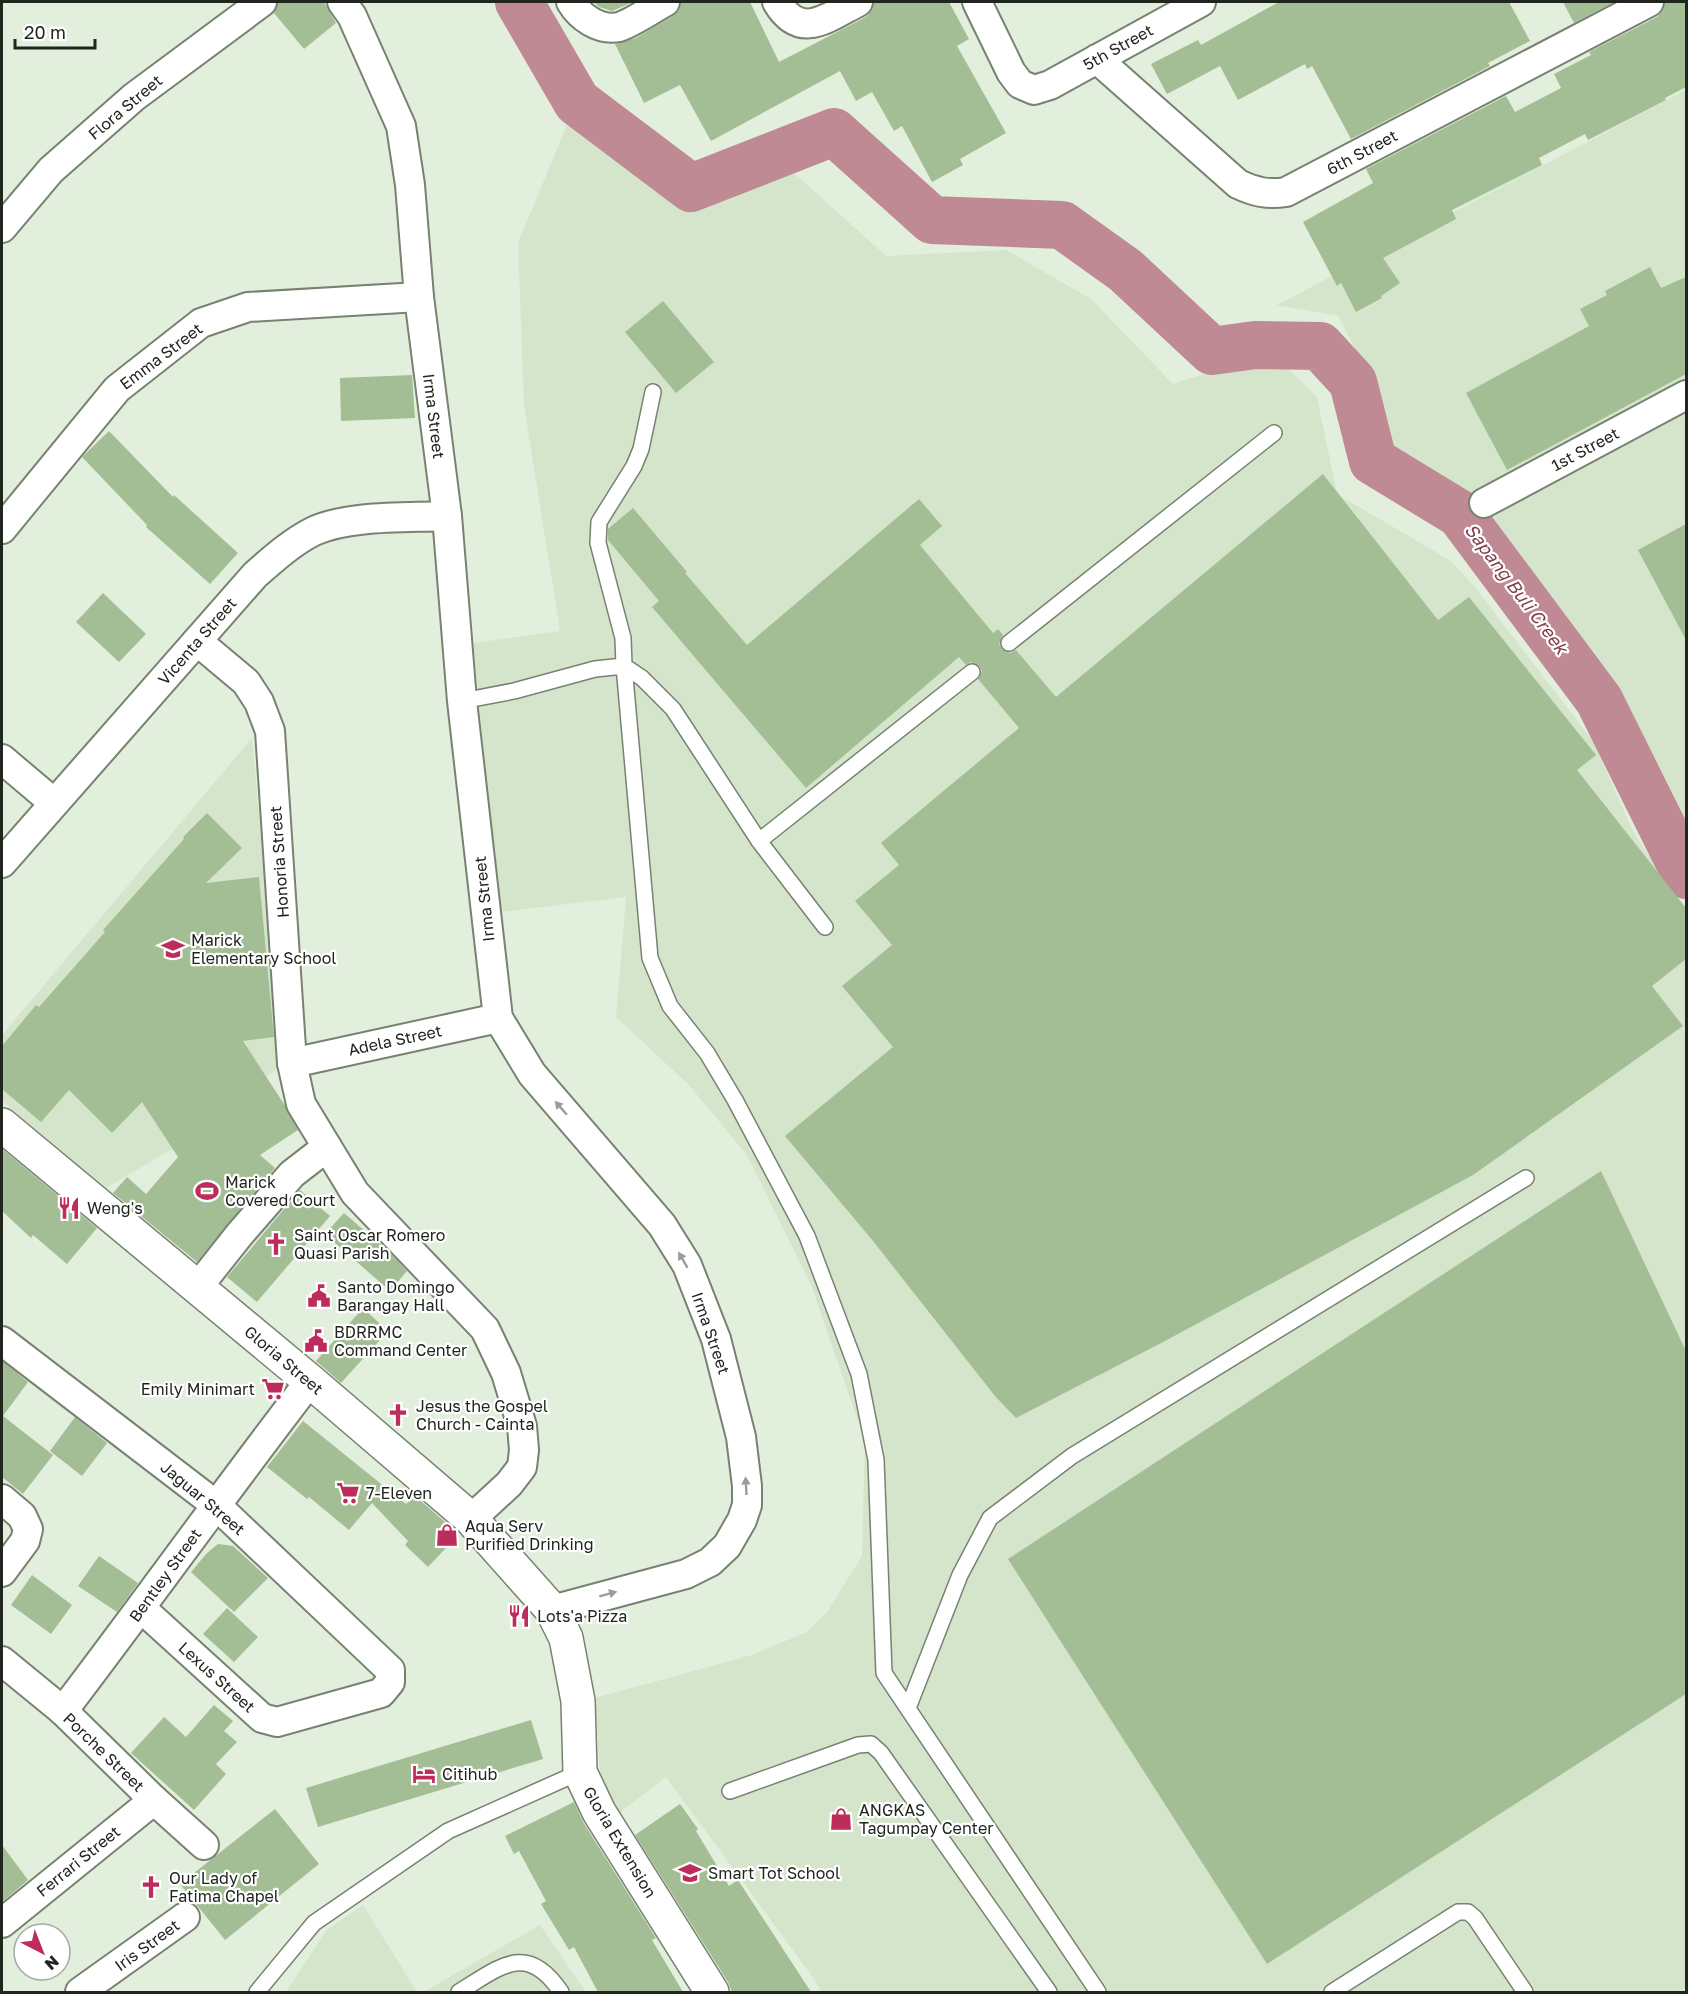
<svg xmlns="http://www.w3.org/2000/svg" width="1688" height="1994" font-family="'Golos Text',sans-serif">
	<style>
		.built { fill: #d4e5cc }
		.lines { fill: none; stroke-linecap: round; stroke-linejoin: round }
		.river { stroke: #bf8a94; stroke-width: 48 }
		.building { fill: #a3be94 }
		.lane-casing { stroke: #778271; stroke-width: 18 }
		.street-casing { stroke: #778271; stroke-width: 32 }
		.secondary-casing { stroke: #778271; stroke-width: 36 }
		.lane { stroke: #fff; stroke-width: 15 }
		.street { stroke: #fff; stroke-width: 28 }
		.secondary { stroke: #fff; stroke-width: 33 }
		.oneway { fill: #9b9d9a }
		.labels { text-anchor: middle; stroke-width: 4.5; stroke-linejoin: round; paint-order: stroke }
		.street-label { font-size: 16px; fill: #20251e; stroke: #fff }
		.poi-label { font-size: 16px; fill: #20251e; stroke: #fff; text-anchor: start }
		.water-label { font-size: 18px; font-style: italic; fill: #833e4f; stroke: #fff }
	</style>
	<rect width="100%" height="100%" fill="#e2efdc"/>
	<g class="built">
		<path d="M1686,90V852L1596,682L1474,500L1392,456L1370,377L1338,316L1277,305Z"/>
		<path d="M569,120L676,207L784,164L886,256L1006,250L1091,299L1173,384L1244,361L1290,370L1317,397L1337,494L1451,561L1474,586L1593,741L1633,831L1686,913V1992H822L814,1979L666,1777L609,1821L602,1804L595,1698L752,1655L807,1632L827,1612L862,1556L865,1441L811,1285L747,1155L689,1085L616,1017L626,897L499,912L473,643L560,631L524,405L518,243Z"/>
		<path d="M252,738L281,1066L191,1132L172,1149L101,1191L2,1100V1035Z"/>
		<path d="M363,1905L417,1992H286L327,1930Z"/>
		<path d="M540,1925L586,1992H424Z"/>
	</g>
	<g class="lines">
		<path class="river" d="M519,2L577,102L691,188L834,132L932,220L1062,225L1125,270L1212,351L1255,345L1320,346L1353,382L1373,461L1460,514L1599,700L1686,875"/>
	</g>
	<g class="building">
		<path d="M278,2H324L336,23L304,49L274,13Z"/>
		<path d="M594,2H633L612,11L599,7Z"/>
		<path d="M681,2H750L779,62L866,17L872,10L874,2H949L969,39L957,46L1006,133L960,159L963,165L932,182L902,126L894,131L872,92L856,101L840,71L711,141L680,85L644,103L615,44L636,38L673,16L679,10Z"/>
		<path d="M1279,2H1509L1530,41L1488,63L1490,66L1351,139L1312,66L1307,69L1305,64L1238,100L1220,66L1167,94L1151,64L1198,40L1201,45Z"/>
		<path d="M1563,2H1614L1574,23Z"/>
		<path d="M1665,2H1686V87L1665,98L1666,100L1588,140L1585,134L1539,158L1542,165L1452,210L1456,219L1383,258L1400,283L1381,296L1382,298L1356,312L1341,283L1337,286L1303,222L1373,183L1366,169L1506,96L1515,112L1561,88L1554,74L1591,55L1589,52L1657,17L1663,10Z"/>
		<path d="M1650,267L1661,288L1686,277V374L1507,470L1466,393L1589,326L1580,309L1607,295L1605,291Z"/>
		<path d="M663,301L714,362L676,393L625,332Z"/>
		<path d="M412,375L415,418L341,421L340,378Z"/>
		<path d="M109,431L173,497L174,495L238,553L210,584L146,527L147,525L82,457Z"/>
		<path d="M1323,474L1438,620L1469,597L1596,755L1577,770L1686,908V959L1652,986L1683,1026L1473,1175L1165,1341L1016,1418L995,1396L873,1241L785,1136L893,1047L842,986L892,945L855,901L899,865L881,843L1019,728L978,679L982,671L979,666L971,662L966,665L959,657L806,788L652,607L659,601L608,540V529L633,508L687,572L685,573L747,645L919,499L942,526L920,545L993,633L998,629L1003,635L999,644L1002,649L1010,653L1016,650L1056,697Z"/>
		<path d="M1686,524V640L1638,550Z"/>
		<path d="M103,593L146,634L119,662L76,622Z"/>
		<path d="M207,813L242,848L206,883L259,877L274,1037L243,1041L284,1104L298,1130L260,1155L275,1168L197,1262L113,1193L127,1177L146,1194L178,1157L142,1102L112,1133L69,1090L41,1122L2,1089V1046L36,1005L39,1007L105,932L103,930L184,839L183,837Z"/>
		<path d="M2,1149L97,1228L67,1264L33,1235L31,1238L2,1211Z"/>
		<path d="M1601,1171L1686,1351V1694L1267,1964L1008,1559Z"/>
		<path d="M300,1190L330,1216L257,1302L227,1277Z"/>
		<path d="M344,1213L389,1252L407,1271L390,1291L325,1234Z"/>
		<path d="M363,1308L388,1331L341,1383L316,1361Z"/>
		<path d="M2,1361L28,1382L3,1416L53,1455L23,1494L2,1477Z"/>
		<path d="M75,1417L107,1443L82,1476L50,1451Z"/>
		<path d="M303,1421L406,1504L415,1496L459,1534L428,1567L405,1545L408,1541L372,1503L349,1530L309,1497L307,1499L267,1467Z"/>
		<path d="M218,1544L233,1546L268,1578L234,1612L191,1572L207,1553Z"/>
		<path d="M99,1556L138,1583L117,1612L78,1586Z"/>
		<path d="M32,1575L72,1605L51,1634L11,1605Z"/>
		<path d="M227,1608L258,1637L234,1662L203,1634Z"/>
		<path d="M214,1705L233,1721L224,1731L237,1742L216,1764L226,1774L194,1810L131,1753L164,1717L186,1737Z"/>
		<path d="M531,1720L543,1759L318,1827L306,1788Z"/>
		<path d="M574,1802L583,1822L656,1938L652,1940L683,1992H598L574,1947L569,1950L541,1904L546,1901L519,1851L514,1854L505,1836Z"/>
		<path d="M680,1804L698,1829L696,1831L729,1886L738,1880L811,1992H732L728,1982L635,1835Z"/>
		<path d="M275,1809L319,1864L225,1940L180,1884Z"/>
		<path d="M2,1845L28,1880L2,1902Z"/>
	</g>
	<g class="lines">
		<g class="lane-casing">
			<g id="lane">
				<path d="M653,392L641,449L634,466L599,522L598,543L623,638L624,666L642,678L673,709L759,841L825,927"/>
				<path d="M1009,643L1274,433"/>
				<path d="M462,701L514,691L595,669L624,666L650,958L670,1006L707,1053L735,1100L807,1236L859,1374L876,1460L884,1673L1098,1992"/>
				<path d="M759,841L972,672"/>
				<path d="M908,1708L960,1575L990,1518L1072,1456L1526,1178"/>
				<path d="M730,1791L858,1745L871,1744L881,1753L1049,1992"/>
				<path d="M257,1992L314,1923L448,1831L580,1772"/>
				<path d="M459,1992C500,1967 527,1941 561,1992"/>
				<path d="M1332,1992L1458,1912H1468L1475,1918L1525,1992"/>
			</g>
		</g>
		<g class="street-casing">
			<g id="street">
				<path d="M342,2L352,16L401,126L410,185L419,297L447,516L462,701L498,1018L532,1074L662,1225L687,1265L716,1339L741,1437L747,1486V1505L742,1520L727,1546L710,1562L686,1574L552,1610"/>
				<path d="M571,2C580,17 599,31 619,27C630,24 654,8 665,2"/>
				<path d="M777,2C800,41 827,18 858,2"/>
				<path d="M977,2L1011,72L1020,84L1034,90L1050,85L1201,2"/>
				<path d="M1097,59L1238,184C1255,192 1268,195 1286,192L1649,2"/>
				<path d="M2,228L51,170L134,97L262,2"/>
				<path d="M1484,503L1686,395"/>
				<path d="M2,529L117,389L201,323L248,307L419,297"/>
				<path d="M197,641L246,682L259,702L270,731L292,1063L301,1104L355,1193L485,1329L506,1373L522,1426L524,1450L522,1467L509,1484L471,1519"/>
				<path d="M2,759L54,803"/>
				<path d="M2,863L255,575C273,559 292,542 314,531C349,515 407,518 447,516"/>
				<path d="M292,1063L498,1018"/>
				<path d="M197,1288L239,1235L292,1174L327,1147"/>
				<path d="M2,1341L216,1505L390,1670V1682L381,1693L277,1722L262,1718L141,1608"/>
				<path d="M2,1499L22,1516L28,1529L25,1541L2,1572"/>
				<path d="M2,1661L63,1711L154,1800L204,1845"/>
				<path d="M63,1711C146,1602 226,1490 310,1381"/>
				<path d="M2,1923L154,1800"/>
				<path d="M80,1992L185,1917"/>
			</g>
		</g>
		<g class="secondary-casing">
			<path id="secondary" d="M2,1125L310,1381L471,1519L552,1610L566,1638L578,1701L580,1772L599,1812L712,1992"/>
		</g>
		<use href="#lane" class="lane"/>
		<use href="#street" class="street"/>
		<use href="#secondary" class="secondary"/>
	</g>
	<defs><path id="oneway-solid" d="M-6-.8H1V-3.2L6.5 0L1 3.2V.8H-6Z" transform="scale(1.5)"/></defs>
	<g class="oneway">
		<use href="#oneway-solid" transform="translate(561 1108) rotate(-131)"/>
		<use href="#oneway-solid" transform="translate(683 1260) rotate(-120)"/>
		<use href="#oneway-solid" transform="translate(746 1486) rotate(-93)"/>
		<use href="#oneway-solid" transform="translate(608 1594) rotate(-15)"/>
	</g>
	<defs>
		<g id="school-bare" transform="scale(1.8)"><path d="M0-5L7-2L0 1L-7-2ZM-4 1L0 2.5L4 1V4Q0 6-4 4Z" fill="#bc2d5c" stroke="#fff" stroke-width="2.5" paint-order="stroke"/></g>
		<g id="stadium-bare" transform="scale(1.8)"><path d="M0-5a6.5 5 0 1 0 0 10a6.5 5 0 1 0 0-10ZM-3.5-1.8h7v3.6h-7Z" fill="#bc2d5c" stroke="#fff" stroke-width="2.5" paint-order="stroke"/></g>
		<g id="restaurant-bare" transform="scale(1.8)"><path d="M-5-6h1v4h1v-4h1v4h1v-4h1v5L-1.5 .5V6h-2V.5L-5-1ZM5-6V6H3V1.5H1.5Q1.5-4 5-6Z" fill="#bc2d5c" stroke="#fff" stroke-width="2.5" paint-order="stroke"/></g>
		<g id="church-bare" transform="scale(1.8)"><path d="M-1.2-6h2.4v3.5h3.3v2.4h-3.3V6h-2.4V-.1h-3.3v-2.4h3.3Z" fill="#bc2d5c" stroke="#fff" stroke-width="2.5" paint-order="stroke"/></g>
		<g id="civic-bare" transform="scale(1.8)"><path d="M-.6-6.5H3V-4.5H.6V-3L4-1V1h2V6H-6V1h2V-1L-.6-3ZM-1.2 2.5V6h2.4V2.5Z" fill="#bc2d5c" stroke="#fff" stroke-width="2.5" paint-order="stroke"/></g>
		<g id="supermarket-bare" transform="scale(1.8)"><path d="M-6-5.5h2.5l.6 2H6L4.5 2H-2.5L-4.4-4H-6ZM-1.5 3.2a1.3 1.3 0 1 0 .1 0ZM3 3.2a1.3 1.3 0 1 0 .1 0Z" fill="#bc2d5c" stroke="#fff" stroke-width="2.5" paint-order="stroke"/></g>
		<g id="shop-bare" transform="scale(1.8)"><path d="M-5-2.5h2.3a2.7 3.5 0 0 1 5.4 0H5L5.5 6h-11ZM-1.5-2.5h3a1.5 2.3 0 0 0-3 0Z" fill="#bc2d5c" stroke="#fff" stroke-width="2.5" paint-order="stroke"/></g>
		<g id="hotel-bare" transform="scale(1.8)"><path d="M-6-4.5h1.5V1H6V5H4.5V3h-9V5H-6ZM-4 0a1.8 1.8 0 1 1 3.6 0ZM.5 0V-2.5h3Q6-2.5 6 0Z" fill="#bc2d5c" stroke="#fff" stroke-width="2.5" paint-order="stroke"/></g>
	</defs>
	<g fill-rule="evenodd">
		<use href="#school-bare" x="173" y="949"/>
		<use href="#stadium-bare" x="207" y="1191"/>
		<use href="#restaurant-bare" x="69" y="1208"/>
		<use href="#church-bare" x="276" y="1244"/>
		<use href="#civic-bare" x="319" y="1296"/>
		<use href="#civic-bare" x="316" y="1341"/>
		<use href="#supermarket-bare" x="273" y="1389"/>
		<use href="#church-bare" x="398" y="1415"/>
		<use href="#supermarket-bare" x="348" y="1493"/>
		<use href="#shop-bare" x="447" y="1535"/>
		<use href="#restaurant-bare" x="519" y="1616"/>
		<use href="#hotel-bare" x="424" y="1774"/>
		<use href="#shop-bare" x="841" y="1819"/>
		<use href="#school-bare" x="690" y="1873"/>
		<use href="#church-bare" x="151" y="1887"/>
	</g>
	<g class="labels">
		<g class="street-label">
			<text transform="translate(1118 47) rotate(-29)" y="6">5th Street</text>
			<text transform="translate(125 107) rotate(-40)" y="6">Flora Street</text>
			<text transform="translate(1362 152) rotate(-28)" y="6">6th Street</text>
			<text transform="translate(161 356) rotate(-37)" y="6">Emma Street</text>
			<text transform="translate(434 416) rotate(83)" y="6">Irma Street</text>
			<text transform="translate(1585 449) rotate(-28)" y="6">1st Street</text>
			<text transform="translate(197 641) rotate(-49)" y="6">Vicenta Street</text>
			<text transform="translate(279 862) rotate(-94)" y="6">Honoria Street</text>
			<text transform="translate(484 899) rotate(-96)" y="6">Irma Street</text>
			<text transform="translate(395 1040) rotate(-12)" y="6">Adela Street</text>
			<text transform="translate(711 1333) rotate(71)" y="6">Irma Street</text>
			<text transform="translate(284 1360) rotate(40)" y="6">Gloria Street</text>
			<text transform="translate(203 1498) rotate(40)" y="6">Jaguar Street</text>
			<text transform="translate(165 1575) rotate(-54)" y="6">Bentley Street</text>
			<text transform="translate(217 1677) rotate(42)" y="6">Lexus Street</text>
			<text transform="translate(104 1752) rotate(44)" y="6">Porche Street</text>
			<text transform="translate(620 1842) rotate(59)" y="6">Gloria Extension</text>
			<text transform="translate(78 1861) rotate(-39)" y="6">Ferrari Street</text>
			<text transform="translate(147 1945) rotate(-36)" y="6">Iris Street</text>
		</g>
		<g class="poi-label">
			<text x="191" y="946">Marick<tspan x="191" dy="18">Elementary School</tspan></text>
			<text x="225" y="1188">Marick<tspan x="225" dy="18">Covered Court</tspan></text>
			<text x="87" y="1214">Weng's</text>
			<text x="294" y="1241">Saint Oscar Romero<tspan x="294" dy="18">Quasi Parish</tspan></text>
			<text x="337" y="1293">Santo Domingo<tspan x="337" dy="18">Barangay Hall</tspan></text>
			<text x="334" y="1338">BDRRMC<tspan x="334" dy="18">Command Center</tspan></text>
			<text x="255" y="1395" text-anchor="end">Emily Minimart</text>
			<text x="416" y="1412">Jesus the Gospel<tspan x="416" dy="18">Church - Cainta</tspan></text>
			<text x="366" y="1499">7-Eleven</text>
			<text x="465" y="1532">Aqua Serv<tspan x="465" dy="18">Purified Drinking</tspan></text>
			<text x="537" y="1622">Lots'a Pizza</text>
			<text x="442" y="1780">Citihub</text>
			<text x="859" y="1816">ANGKAS<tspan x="859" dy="18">Tagumpay Center</tspan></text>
			<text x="708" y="1879">Smart Tot School</text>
			<text x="169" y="1884">Our Lady of<tspan x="169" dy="18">Fatima Chapel</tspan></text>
		</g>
		<g class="water-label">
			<text transform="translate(1516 589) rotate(53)" y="6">Sapang Buli Creek</text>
		</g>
	</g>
	<rect width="1688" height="1994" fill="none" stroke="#20251e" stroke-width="6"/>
	<g transform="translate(42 1952) rotate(138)"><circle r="28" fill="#ffffff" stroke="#a6a8a5" stroke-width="1.5"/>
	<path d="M0-4.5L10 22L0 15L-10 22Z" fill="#bc2d5c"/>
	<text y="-9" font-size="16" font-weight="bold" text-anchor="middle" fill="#20251e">N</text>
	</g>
	<path d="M15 39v9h80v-9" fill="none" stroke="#20251e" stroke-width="3"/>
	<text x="24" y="39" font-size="18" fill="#20251e" stroke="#ffffff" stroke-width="4.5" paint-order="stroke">20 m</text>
</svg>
